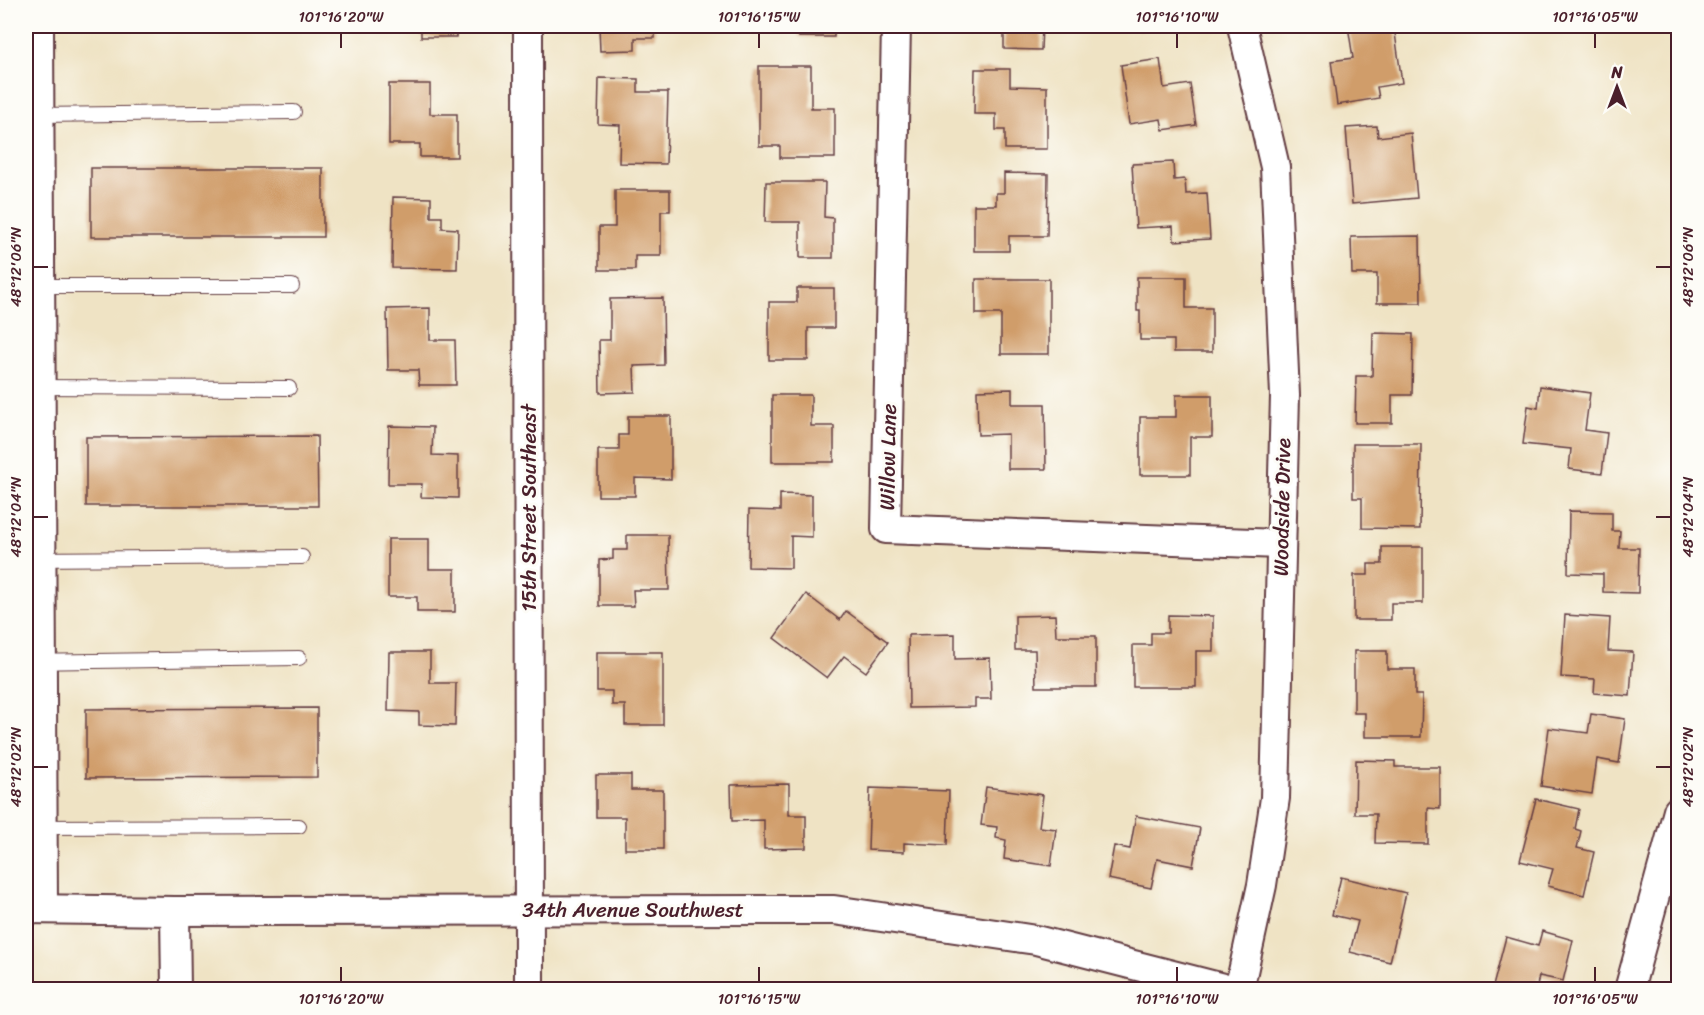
<svg xmlns="http://www.w3.org/2000/svg" width="1704" height="1015" font-family="Sriracha,sans-serif">
	<style>
		.building { fill: #d09d6a }
		.lines { fill: none; stroke-linecap: round; stroke-linejoin: round }
		.service-casing { stroke: #633c42; stroke-width: 16 }
		.minor-casing { stroke: #633c42; stroke-width: 32 }
		.service { stroke: #fff; stroke-width: 14 }
		.minor { stroke: #fff; stroke-width: 28 }
		.ticks { fill: none; stroke: #4a1f2b; stroke-width: 2 }
		.labels { text-anchor: middle; stroke-width: 6; stroke-linejoin: round; paint-order: stroke }
		.street-label { font-size: 21px; fill: #4a1f2b; stroke: #fdfcf7 }
		.neatline { fill: none; stroke: #4a1f2b; stroke-width: 2 }
		.ticks-label { font-size: 15px; text-anchor: middle; fill: #4a1f2b }
	</style>
	<rect width="100%" height="100%" fill="#fdfcf7"/>
	<filter id="ink" filterUnits="userSpaceOnUse"><feTurbulence type="fractalNoise" baseFrequency=".0167" numOctaves="2"/><feDisplacementMap in="SourceGraphic" scale="12" xChannelSelector="R" yChannelSelector="G"/><feConvolveMatrix kernelMatrix="1 2 1 2 8 2 1 2 1" color-interpolation-filters="sRGB"/></filter>
	<filter id="wash" filterUnits="userSpaceOnUse"><feTurbulence type="fractalNoise" baseFrequency=".008" numOctaves="4" result="noise"/><feDisplacementMap in="SourceGraphic" scale="24" xChannelSelector="R" yChannelSelector="G"/><feGaussianBlur stdDeviation="1.35" result="paint"/><feColorMatrix in="noise" values="0 0 0 0 0 0 0 0 0 0 0 0 0 0 0 0 0 1.4 0 .05"/><feComposite in="paint" operator="in"/></filter>
	<g filter="url(#wash)">
		<rect width="100%" height="100%" fill="#efe3c4"/>
		<g id="blocks">
			<g class="building">
				<path d="M421,26H457L456,37H421Z"/>
				<path d="M599,26H655V38H635V50L600,51Z"/>
				<rect x="799" y="26" width="35" height="11"/>
				<path d="M992,26H1042L1041,50L1004,49V28H992Z"/>
				<path d="M1138,26H1156L1139,31Z"/>
				<path d="M1348,26H1394L1402,83L1377,87L1379,98L1337,105L1331,61L1353,58Z"/>
				<path d="M1160,59L1164,88L1190,84L1196,125L1163,130L1161,119L1129,124L1121,65Z"/>
				<path d="M759,66H811V108H835V158H780V146H759Z"/>
				<path d="M975,69H1010V86L1047,87V149H1005V130H996V114H974Z"/>
				<path d="M599,78L638,79V92H668L666,164L619,163L620,125L598,124Z"/>
				<path d="M389,84H430V114H457V157H420V144H389Z"/>
				<path d="M1377,126L1378,137L1411,133L1417,198L1352,204L1346,128Z"/>
				<path d="M1173,162L1174,180L1185,179L1186,194L1207,193L1210,239L1174,241L1173,226L1136,228L1132,164Z"/>
				<rect x="91" y="168" width="232" height="69"/>
				<path d="M1004,173L1048,174L1047,236H1009V251H974V205H996V193H1004Z"/>
				<path d="M766,182H825L824,217L833,218V258H800V222H765Z"/>
				<path d="M615,190H670V211H661V256H635V270H599V227H615Z"/>
				<path d="M393,197L431,198V217H442V228L458,229L457,269L392,268Z"/>
				<path d="M1420,236L1421,303H1377V274H1352L1351,237Z"/>
				<path d="M1137,277H1186V308H1212V352H1174V340H1140V311H1137Z"/>
				<path d="M976,279H1049V354H1001V314H976Z"/>
				<path d="M797,288H834V328H808V360H769V302H797Z"/>
				<path d="M663,298L664,365L634,366L635,392L600,393L599,340H610V299Z"/>
				<path d="M430,308V340H455L456,385H419L418,370H388L387,309Z"/>
				<path d="M1373,333L1413,334L1412,395H1392V423H1355L1356,376H1372Z"/>
				<path d="M1540,386L1590,393L1585,430L1607,433L1602,473L1569,469L1571,449L1523,444L1528,406L1538,408Z"/>
				<path d="M1012,389V404H1045L1046,469H1008V434L978,435L977,390Z"/>
				<path d="M772,395H811V426H834V462H772Z"/>
				<path d="M1176,395H1212V437H1190V475H1140V417H1176Z"/>
				<path d="M628,416H671V479L635,478V496H598V450H619V435H628Z"/>
				<path d="M389,426L433,427L432,455L458,456V498L421,497L422,484H388Z"/>
				<path d="M317,436L318,506H86V437Z"/>
				<path d="M1353,444H1421L1420,529L1362,528V498H1353Z"/>
				<path d="M780,494L812,495V537L791,536V568L748,567L749,510L780,511Z"/>
				<path d="M1569,511L1612,512V531H1620L1619,548H1639L1638,593L1603,592V574L1568,573Z"/>
				<path d="M627,535H668L669,590H633L634,606H599V560L613,559V550H627Z"/>
				<path d="M388,539H429V569H455V612H417V597H388Z"/>
				<path d="M1382,547H1423V603H1391V620H1354V575H1368V564H1382Z"/>
				<path d="M806,594L840,620L846,611L888,642L866,672L844,656L827,678L774,638Z"/>
				<path d="M1055,615L1056,636H1096V687H1036L1035,650H1015V616Z"/>
				<path d="M1168,615L1213,616V651H1196V687H1133V645H1151V633H1168Z"/>
				<path d="M1565,615L1610,618L1608,651L1633,652L1630,696L1594,693L1595,679L1561,677Z"/>
				<path d="M955,634V659L990,658L991,699H975V707L909,708L908,635Z"/>
				<path d="M1354,651H1387V669H1415V695H1422L1421,737H1365V713H1354Z"/>
				<path d="M389,652H430V683H456L455,726L419,725V712L388,711Z"/>
				<path d="M597,652H663V725H625V705H612V691H597Z"/>
				<path d="M317,708V777L86,778V709Z"/>
				<path d="M1591,714L1625,719L1619,763L1597,759L1592,794L1541,786L1549,728L1588,733Z"/>
				<path d="M1356,760L1395,761V767H1440V809L1428,808V844L1375,843L1376,814H1355Z"/>
				<path d="M596,775H631V790H663V849H625V817H596Z"/>
				<path d="M789,784V815H806V848L764,849V820L732,821L731,785Z"/>
				<path d="M986,787L1043,795L1039,827L1056,829L1051,866L1004,859L1006,840L996,838L997,827L981,825Z"/>
				<path d="M870,788L949,791L947,845L904,843V852L868,850Z"/>
				<path d="M1536,799L1579,809L1575,829L1581,831L1577,848L1594,852L1584,895L1548,886L1553,869L1520,861Z"/>
				<path d="M1136,816L1200,828L1193,866L1157,859L1151,888L1108,879L1114,846L1130,849Z"/>
				<path d="M1341,877L1406,893L1390,962L1350,952L1358,921L1332,915Z"/>
				<path d="M1542,931L1573,940L1563,981L1539,976L1536,990H1492L1506,937L1538,946Z"/>
			</g>
		</g>
	</g>
	<g filter="url(#ink)">
		<use href="#blocks" fill-opacity="0" stroke="#633c42" stroke-width="1.5"/>
		<g class="lines">
			<g class="service-casing">
				<g id="service">
					<path d="M37,115L294,112"/>
					<path d="M26,286H292"/>
					<path d="M26,387L289,388"/>
					<path d="M26,559L302,557"/>
					<path d="M26,662L299,658"/>
					<path d="M26,827L299,826"/>
				</g>
			</g>
			<g class="minor-casing">
				<g id="minor">
					<path d="M39,26L43,908"/>
					<path d="M528,26L529,990"/>
					<path d="M896,26L886,529L1281,544"/>
					<path d="M26,909L175,911L834,910L1036,940L1231,990"/>
					<path d="M175,911L176,990"/>
					<path d="M1239,990L1262,885L1275,798L1285,395L1275,167L1242,26"/>
					<path d="M1629,990L1678,811"/>
				</g>
			</g>
			<use href="#service" class="service"/>
			<use href="#minor" class="minor"/>
		</g>
	</g>
	<path class="ticks" d="M341,33V48M759,33V48M1177,33V48M1595,33V48M33,267H48M1656,267H1671M33,517H48M1656,517H1671M33,767H48M1656,767H1671M341,967V982M759,967V982M1177,967V982M1595,967V982"/>
	<g class="labels">
		<g class="street-label">
			<text transform="translate(888 457) rotate(-89)" y="7">Willow Lane</text>
			<text transform="translate(1282 507) rotate(-89)" y="7">Woodside Drive</text>
			<text transform="translate(529 508) rotate(-90)" y="7">15th Street Southeast</text>
			<text x="633" y="917">34th Avenue Southwest</text>
		</g>
	</g>
	<rect width="1704" height="1015" fill="none" stroke="#fdfcf7" stroke-width="66"/>
	<g transform="translate(1617 87)" stroke="#fdfcf7" stroke-width="4.5" paint-order="stroke">
	<path d="M0-4.5L10 22L0 15L-10 22Z" fill="#4a1f2b"/>
	<text y="-9" font-size="16" font-weight="bold" text-anchor="middle" fill="#4a1f2b">N</text>
	</g>
	<rect x="33" y="33" width="1638" height="949" class="neatline"/>
	<g class="ticks-label">
		<text x="341" y="22">101°16'20"W</text>
		<text x="759" y="22">101°16'15"W</text>
		<text x="1177" y="22">101°16'10"W</text>
		<text x="1595" y="22">101°16'05"W</text>
		<text transform="translate(16 267) rotate(-90)" y="5">48°12'06"N</text>
		<text transform="translate(1688 267) rotate(-90)" y="5">48°12'06"N</text>
		<text transform="translate(16 517) rotate(-90)" y="5">48°12'04"N</text>
		<text transform="translate(1688 517) rotate(-90)" y="5">48°12'04"N</text>
		<text transform="translate(16 767) rotate(-90)" y="5">48°12'02"N</text>
		<text transform="translate(1688 767) rotate(-90)" y="5">48°12'02"N</text>
		<text x="341" y="1004">101°16'20"W</text>
		<text x="759" y="1004">101°16'15"W</text>
		<text x="1177" y="1004">101°16'10"W</text>
		<text x="1595" y="1004">101°16'05"W</text>
	</g>
</svg>
